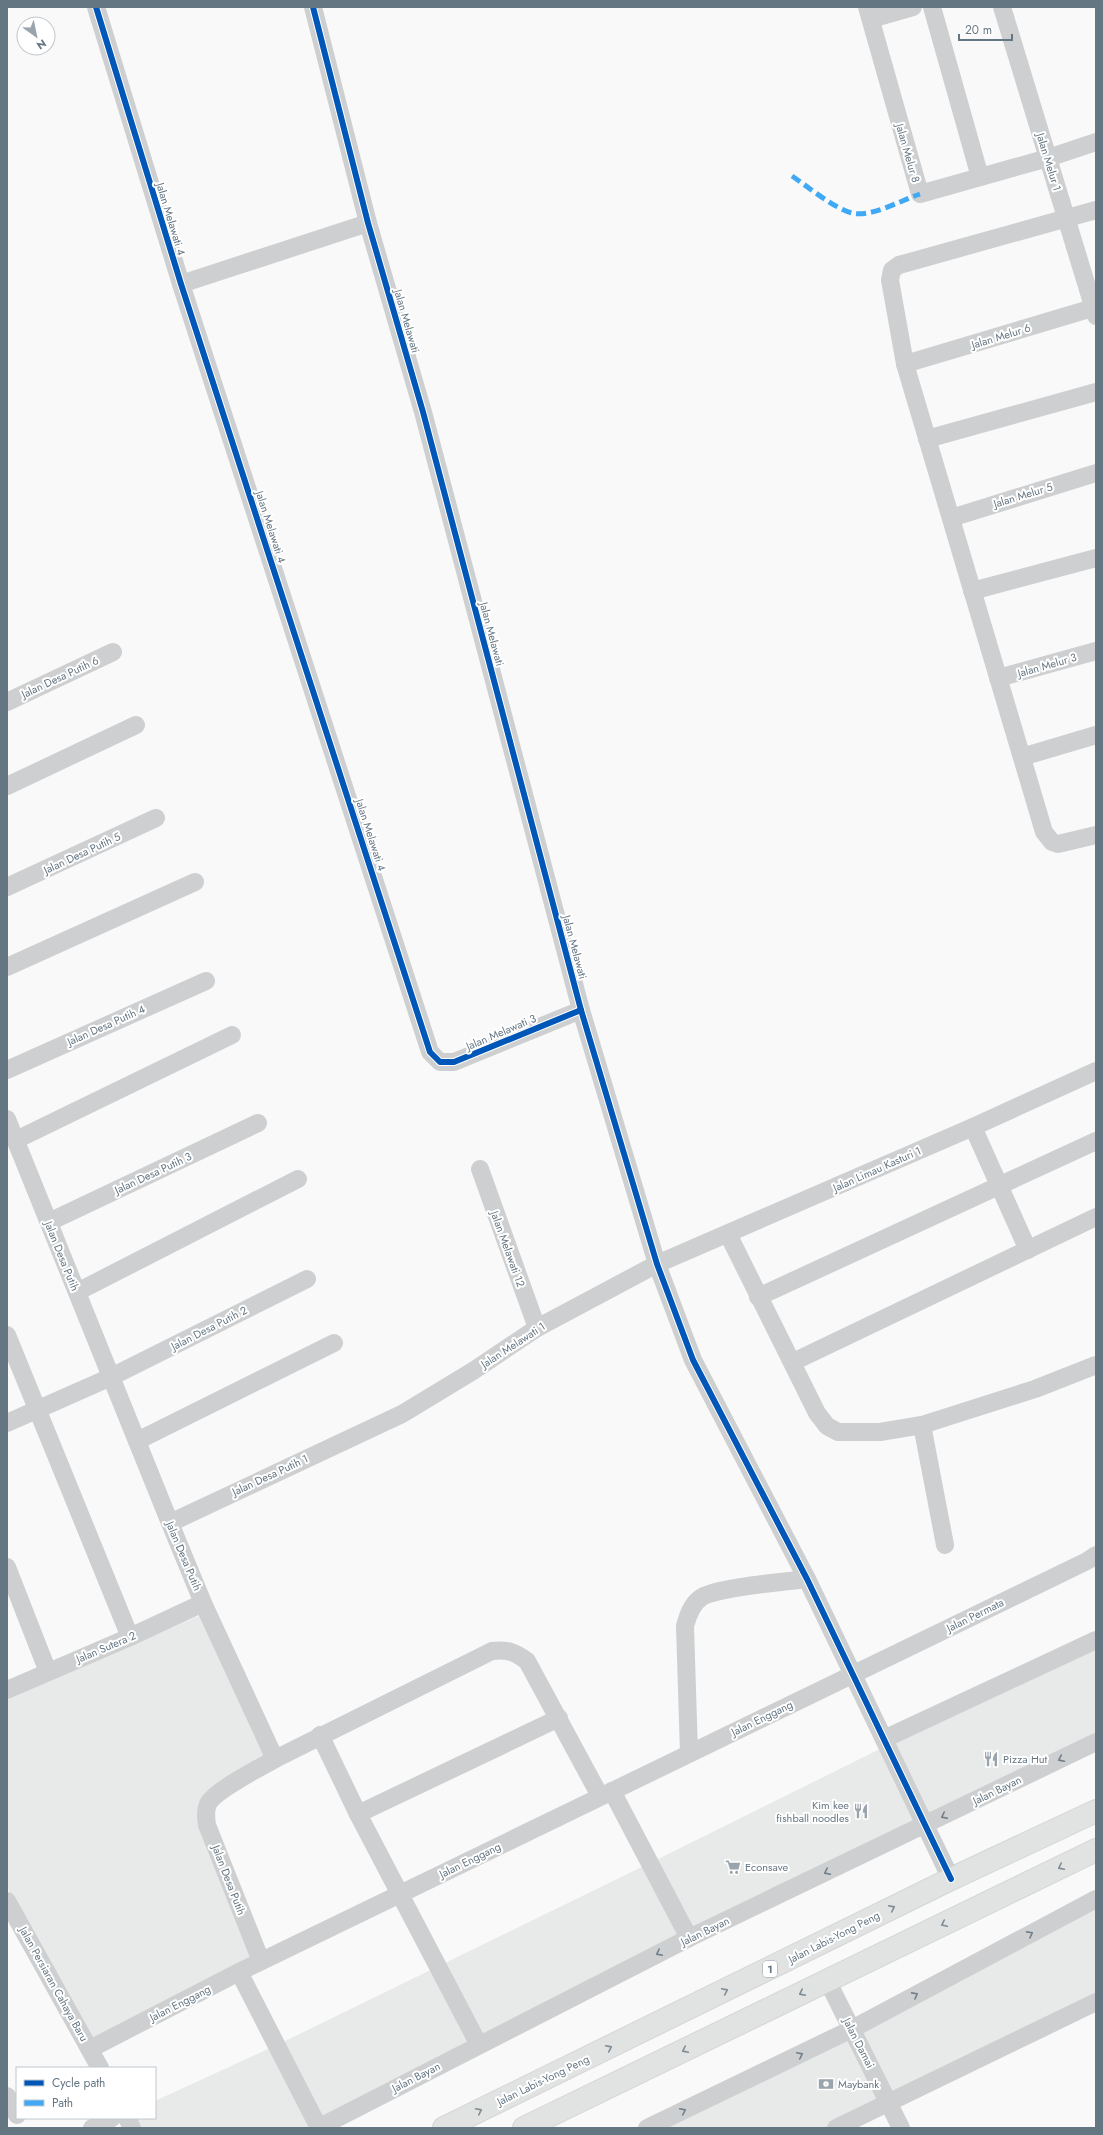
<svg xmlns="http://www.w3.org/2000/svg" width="1103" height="2135" font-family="Jost,sans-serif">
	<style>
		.built { fill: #e8e9e9 }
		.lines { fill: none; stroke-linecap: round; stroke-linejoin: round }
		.highway-casing { stroke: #d5d6d6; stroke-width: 24 }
		.minor { stroke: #cecfd0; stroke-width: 18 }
		.highway { stroke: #e1e2e2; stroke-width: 22 }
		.quiet { stroke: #3fa9f5; stroke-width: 5; stroke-dasharray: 10 5; stroke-linecap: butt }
		.cycleway-casing { stroke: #fff; stroke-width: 8 }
		.cycleway { stroke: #0057b8; stroke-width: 6 }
		.oneway { stroke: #707f8b }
		.oneway2 { stroke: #7e8c96 }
		.labels { text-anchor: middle; stroke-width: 4; stroke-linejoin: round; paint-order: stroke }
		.shield { fill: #fff; stroke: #939fa8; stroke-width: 1 }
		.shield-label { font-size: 10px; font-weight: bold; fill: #657683 }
		.street-label { font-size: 11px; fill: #657683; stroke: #fff }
		.poi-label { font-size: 11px; fill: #657683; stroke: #fff; text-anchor: start }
	</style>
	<rect width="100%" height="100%" fill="#f9f9f9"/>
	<g class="built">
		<path d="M201,1615L266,1756L200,1803L259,1971L99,2051L7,1887V1700Z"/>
		<path d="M1096,1647V1750L758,1913L334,2128H125L120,2118H155V2101L281,2043L654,1861L894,1742Z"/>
		<path d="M1096,1892V2007L846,2128H635L877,2009Z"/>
	</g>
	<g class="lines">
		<g class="highway-casing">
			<g id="highway">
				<path d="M444,2128L951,1879L1096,1811"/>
				<path d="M524,2128L1096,1850"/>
			</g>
		</g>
		<g class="minor">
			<path d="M96,7L181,284L430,1052L440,1062H454L581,1010"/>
			<path d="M313,7L368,223L423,412L581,1010L657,1264L693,1360L807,1579L951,1879"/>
			<path d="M867,7L920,194L1048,158L1096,142"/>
			<path d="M932,7L980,177"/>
			<path d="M1002,7L1096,316"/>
			<path d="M871,19L913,7"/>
			<path d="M1096,210L899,265L892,270L890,280L905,364L1044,832L1052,842L1058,844L1096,835"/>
			<path d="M181,284L368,223"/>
			<path d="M905,364L1096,307"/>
			<path d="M927,439L1096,392"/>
			<path d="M951,518L1096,473"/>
			<path d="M972,591L1096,558"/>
			<path d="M998,678L1096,651"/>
			<path d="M7,702L113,652"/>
			<path d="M1022,757L1096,735"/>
			<path d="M7,786L136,725"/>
			<path d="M7,887L156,818"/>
			<path d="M7,967L195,882"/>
			<path d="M7,1070L206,981"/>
			<path d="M7,1119L170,1523L203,1603L275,1759C260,1768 215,1790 208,1804C205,1811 206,1818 207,1825L261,1961"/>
			<path d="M973,1127L1028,1250"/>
			<path d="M16,1140L232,1035"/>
			<path d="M480,1169L537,1328"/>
			<path d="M49,1222L258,1123"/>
			<path d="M728,1234L817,1413L827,1426L838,1432H880L922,1425L1035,1389L1096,1365"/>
			<path d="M77,1292L298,1179"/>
			<path d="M758,1297L1096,1141"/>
			<path d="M7,1335L130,1637"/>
			<path d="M793,1362L1096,1217"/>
			<path d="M7,1423L111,1377L307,1279"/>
			<path d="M922,1425L945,1545"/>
			<path d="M137,1441L334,1343"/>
			<path d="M170,1523L402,1414L473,1371L537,1328L657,1264L973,1127L1096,1071"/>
			<path d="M7,1567L48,1672"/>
			<path d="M7,1690L130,1637L203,1603"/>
			<path d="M320,1735L358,1814L479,2045"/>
			<path d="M884,1739L1096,1640"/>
			<path d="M689,1753L685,1626C688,1615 692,1603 702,1597C720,1587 784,1582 807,1579"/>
			<path d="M275,1759L492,1651C507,1649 515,1652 527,1661L600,1796"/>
			<path d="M612,1791L689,1938"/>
			<path d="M358,1814L559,1718"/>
			<path d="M7,1901L100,2068"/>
			<path d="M239,1972L319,2128"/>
			<path d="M827,1980L901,2128"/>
			<path d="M90,2049L239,1972L1087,1561L1096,1555"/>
			<path d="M7,2096L17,2115"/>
			<path d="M127,2118L132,2128"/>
			<path d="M92,2128L112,2118"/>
			<path d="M318,2128L689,1938L1096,1742"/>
			<path d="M647,2128L852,2029L1096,1899"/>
			<path d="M836,2128L1096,2002"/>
		</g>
		<use href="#highway" class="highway"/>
		<path class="quiet" d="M792,176C807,186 835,209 852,213C870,218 902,200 920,194"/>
		<g class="cycleway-casing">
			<g id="cycleway">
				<path d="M96,7L181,284L430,1052L440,1062H454L581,1010"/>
				<path d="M313,7L368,223L423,412L581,1010L657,1264L693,1360L807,1579L951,1879"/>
			</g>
		</g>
		<use href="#cycleway" class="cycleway"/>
	</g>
	<defs><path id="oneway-chevron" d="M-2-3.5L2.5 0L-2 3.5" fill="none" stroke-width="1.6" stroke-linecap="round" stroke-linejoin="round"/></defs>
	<g class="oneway">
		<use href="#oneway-chevron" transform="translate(1061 1759) rotate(154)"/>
		<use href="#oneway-chevron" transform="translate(944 1816) rotate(154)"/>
		<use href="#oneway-chevron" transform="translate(827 1872) rotate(154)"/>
		<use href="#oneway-chevron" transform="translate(1030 1934) rotate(-28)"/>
		<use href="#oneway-chevron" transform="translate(659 1953) rotate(153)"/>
		<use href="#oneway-chevron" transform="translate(915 1995) rotate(-28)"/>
		<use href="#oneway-chevron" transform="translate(800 2055) rotate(-26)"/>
		<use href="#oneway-chevron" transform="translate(683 2111) rotate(-26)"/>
	</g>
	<g class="oneway2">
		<use href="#oneway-chevron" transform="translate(1061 1867) rotate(154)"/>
		<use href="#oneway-chevron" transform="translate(892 1908) rotate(-26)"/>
		<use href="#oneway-chevron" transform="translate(944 1924) rotate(155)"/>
		<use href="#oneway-chevron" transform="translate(725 1991) rotate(-26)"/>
		<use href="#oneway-chevron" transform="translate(802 1993) rotate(153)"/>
		<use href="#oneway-chevron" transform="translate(609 2048) rotate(-26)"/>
		<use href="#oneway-chevron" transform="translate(685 2050) rotate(154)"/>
		<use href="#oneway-chevron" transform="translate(479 2111) rotate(-26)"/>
	</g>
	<defs>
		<g id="restaurant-bare" transform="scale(1.2)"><path d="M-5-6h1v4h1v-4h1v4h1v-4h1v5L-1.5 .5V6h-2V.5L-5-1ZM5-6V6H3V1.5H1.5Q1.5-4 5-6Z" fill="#99a4ac" stroke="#fff" stroke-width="2.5" paint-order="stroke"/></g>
		<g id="supermarket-bare" transform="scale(1.2)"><path d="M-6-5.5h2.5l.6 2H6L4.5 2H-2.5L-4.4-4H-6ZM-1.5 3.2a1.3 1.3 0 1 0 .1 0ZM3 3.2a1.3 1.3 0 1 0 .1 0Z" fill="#99a4ac" stroke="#fff" stroke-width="2.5" paint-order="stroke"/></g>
		<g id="bank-bare" transform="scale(1.2)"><path d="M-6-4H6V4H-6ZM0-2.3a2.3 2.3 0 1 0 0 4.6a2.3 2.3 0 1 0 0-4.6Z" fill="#99a4ac" stroke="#fff" stroke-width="2.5" paint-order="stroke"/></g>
	</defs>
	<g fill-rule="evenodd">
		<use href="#restaurant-bare" x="991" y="1759"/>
		<use href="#restaurant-bare" x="861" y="1811"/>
		<use href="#supermarket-bare" x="733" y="1867"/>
		<use href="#bank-bare" x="826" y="2084"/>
	</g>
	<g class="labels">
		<rect class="shield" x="763" y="1961" width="14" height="16" rx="3"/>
		<g class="shield-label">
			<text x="770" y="1973">1</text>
		</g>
		<g class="street-label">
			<text transform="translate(908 153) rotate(74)" y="4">Jalan Melur 8</text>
			<text transform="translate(1049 162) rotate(73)" y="4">Jalan Melur 1</text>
			<text transform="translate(171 219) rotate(73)" y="4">Jalan Melawati 4</text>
			<text transform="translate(407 321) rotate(74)" y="4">Jalan Melawati</text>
			<text transform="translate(1001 336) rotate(-17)" y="4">Jalan Melur 6</text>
			<text transform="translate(1023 495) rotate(-17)" y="4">Jalan Melur 5</text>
			<text transform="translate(271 527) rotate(72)" y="4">Jalan Melawati 4</text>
			<text transform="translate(492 634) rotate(75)" y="4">Jalan Melawati</text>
			<text transform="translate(1047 665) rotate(-16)" y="4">Jalan Melur 3</text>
			<text transform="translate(60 677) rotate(-25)" y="4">Jalan Desa Putih 6</text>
			<text transform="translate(371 835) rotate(72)" y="4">Jalan Melawati 4</text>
			<text transform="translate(82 853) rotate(-25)" y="4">Jalan Desa Putih 5</text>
			<text transform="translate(575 947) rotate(75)" y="4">Jalan Melawati</text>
			<text transform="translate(106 1025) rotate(-24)" y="4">Jalan Desa Putih 4</text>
			<text transform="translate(501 1032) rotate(-23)" y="4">Jalan Melawati 3</text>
			<text transform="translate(877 1169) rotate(-24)" y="4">Jalan Limau Kasturi 1</text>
			<text transform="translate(153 1173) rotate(-25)" y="4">Jalan Desa Putih 3</text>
			<text transform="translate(508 1249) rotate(70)" y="4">Jalan Melawati 12</text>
			<text transform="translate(62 1256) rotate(68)" y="4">Jalan Desa Putih</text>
			<text transform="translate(209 1328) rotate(-27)" y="4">Jalan Desa Putih 2</text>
			<text transform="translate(513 1345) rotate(-33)" y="4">Jalan Melawati 1</text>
			<text transform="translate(270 1475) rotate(-25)" y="4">Jalan Desa Putih 1</text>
			<text transform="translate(184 1556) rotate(67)" y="4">Jalan Desa Putih</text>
			<text transform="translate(975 1615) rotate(-26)" y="4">Jalan Permata</text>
			<text transform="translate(106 1647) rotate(-23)" y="4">Jalan Sutera 2</text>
			<text transform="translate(762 1718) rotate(-26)" y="4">Jalan Enggang</text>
			<text transform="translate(997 1790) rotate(-26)" y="4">Jalan Bayan</text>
			<text transform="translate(470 1860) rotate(-26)" y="4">Jalan Enggang</text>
			<text transform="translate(229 1880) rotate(69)" y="4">Jalan Desa Putih</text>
			<text transform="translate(705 1931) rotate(-26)" y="4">Jalan Bayan</text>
			<text transform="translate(834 1937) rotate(-27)" y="4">Jalan Labis-Yong Peng</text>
			<text transform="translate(54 1984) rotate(61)" y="4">Jalan Persiaran Cahaya Baru</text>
			<text transform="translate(180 2003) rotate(-27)" y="4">Jalan Enggang</text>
			<text transform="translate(859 2043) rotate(63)" y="4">Jalan Damai</text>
			<text transform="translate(416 2077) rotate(-27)" y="4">Jalan Bayan</text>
			<text transform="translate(543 2080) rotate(-26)" y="4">Jalan Labis-Yong Peng</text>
		</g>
		<g class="poi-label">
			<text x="1003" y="1763">Pizza Hut</text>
			<text x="849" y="1809" text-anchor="end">Kim kee<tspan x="849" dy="13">fishball noodles</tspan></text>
			<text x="745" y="1871">Econsave</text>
			<text x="838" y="2088">Maybank</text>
		</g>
	</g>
	<rect width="1103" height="2135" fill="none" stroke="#657683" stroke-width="16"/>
	<rect x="16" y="2067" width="140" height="52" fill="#ffffff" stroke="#c1c8cd"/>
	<rect x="24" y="2080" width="20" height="6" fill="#0057b8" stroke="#c1c8cd"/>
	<text x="52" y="2087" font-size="12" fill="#657683">Cycle path</text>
	<rect x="24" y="2100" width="20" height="6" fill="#3fa9f5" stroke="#c1c8cd"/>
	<text x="52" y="2107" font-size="12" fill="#657683">Path</text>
	<g transform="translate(36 36) rotate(147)"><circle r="19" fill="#ffffff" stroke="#c1c8cd"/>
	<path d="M0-3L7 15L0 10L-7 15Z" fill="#99a4ac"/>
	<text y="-6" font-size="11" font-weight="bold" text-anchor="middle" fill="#657683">N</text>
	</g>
	<path d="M959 34v6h53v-6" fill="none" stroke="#657683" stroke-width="2"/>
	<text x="965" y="34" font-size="12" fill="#657683" stroke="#ffffff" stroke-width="3" paint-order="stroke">20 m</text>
</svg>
